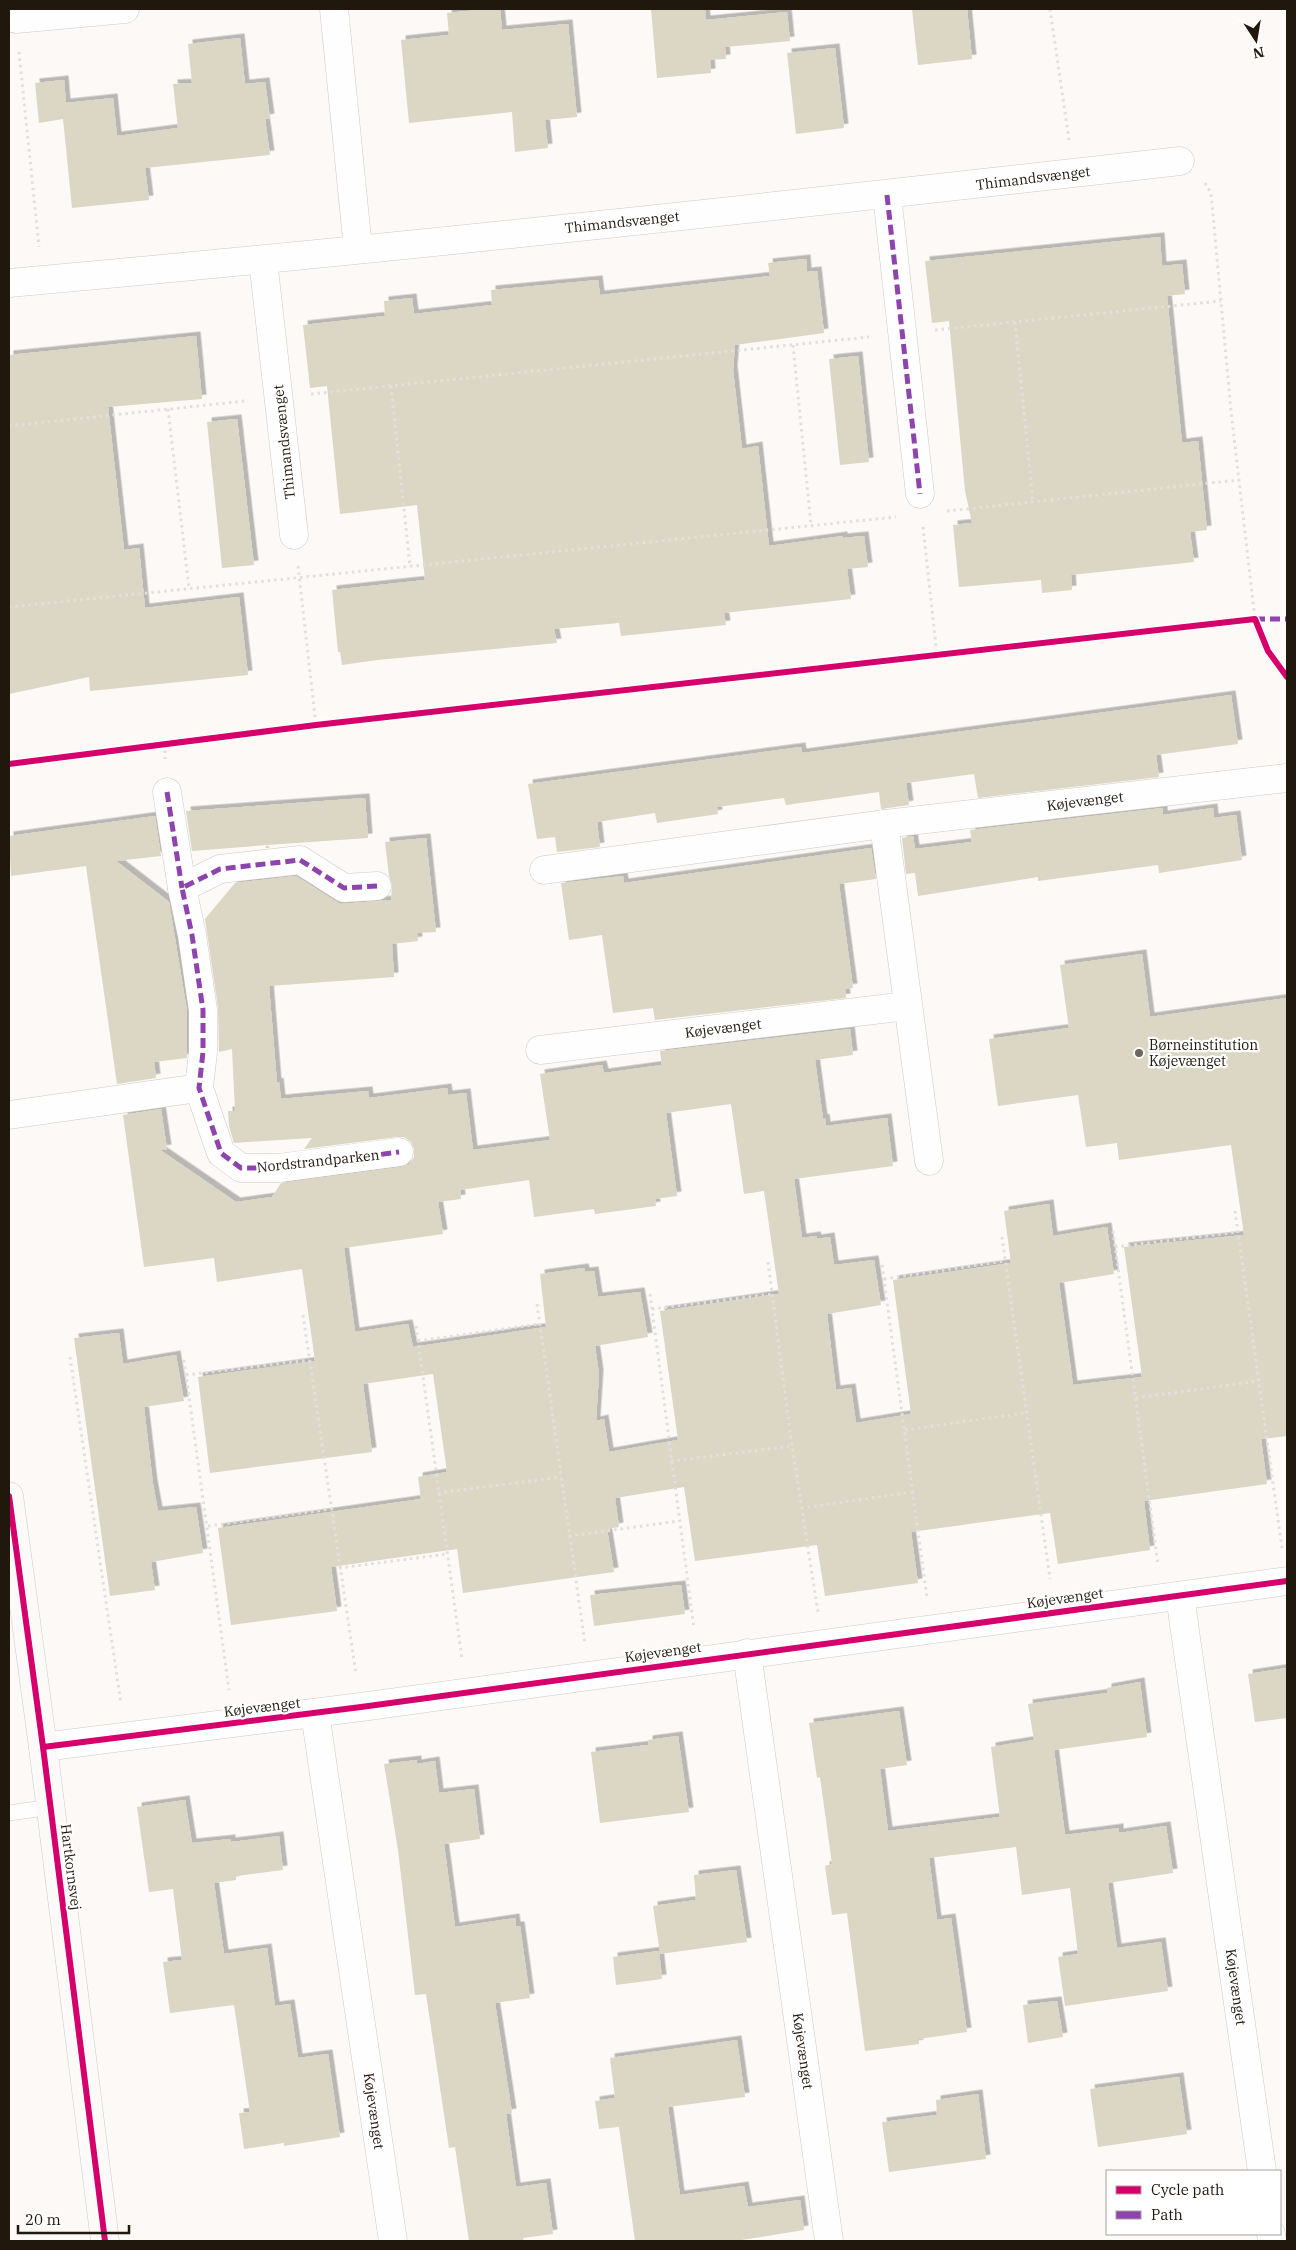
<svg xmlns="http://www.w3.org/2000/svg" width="1296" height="2250" font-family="'IBM Plex Serif',serif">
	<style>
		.building { fill: #dcd6c4; fill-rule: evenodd; filter: url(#shadow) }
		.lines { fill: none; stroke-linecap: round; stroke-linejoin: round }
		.lane-casing { stroke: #cfc9c3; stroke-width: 16 }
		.street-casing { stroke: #cfc9c3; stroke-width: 29 }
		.secondary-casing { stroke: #cfc9c3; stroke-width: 29 }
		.path { stroke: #e1e0df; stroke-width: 3; stroke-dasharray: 2.5 4; stroke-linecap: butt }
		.lane { stroke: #fffefe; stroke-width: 15 }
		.street { stroke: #fffefe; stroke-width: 28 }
		.secondary { stroke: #fcfaf9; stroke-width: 28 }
		.quiet { stroke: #8e44ad; stroke-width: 5; stroke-dasharray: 10 5; stroke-linecap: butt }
		.cycleway-casing { stroke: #fff; stroke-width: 9 }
		.cycleway { stroke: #d6006c; stroke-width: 6 }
		.poi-dot { fill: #6d665f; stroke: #fff; stroke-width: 2 }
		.labels { text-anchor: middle; stroke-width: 4.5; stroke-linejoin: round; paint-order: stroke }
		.street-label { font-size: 14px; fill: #20170d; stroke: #fff }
		.poi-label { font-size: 14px; fill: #20170d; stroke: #fff; text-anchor: start }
	</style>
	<defs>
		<filter id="shadow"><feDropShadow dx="4.5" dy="-4.5" stdDeviation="0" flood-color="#0004"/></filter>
	</defs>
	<rect width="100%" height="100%" fill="#fcf9f6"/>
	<g class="building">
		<path d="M488,9H500L502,30L568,24L577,117L545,120L548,148L515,152L512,112L409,123L401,40L449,35L447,13Z"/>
		<path d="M651,9H705L706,20L787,12L790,41L725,47L726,59L710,60L711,73L657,78Z"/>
		<path d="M912,9H967L972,59L918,65Z"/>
		<path d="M240,38L245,84L265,82L270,118L265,119L270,155L145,168L149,200L72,208L63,119L39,123L35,83L64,80L66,103L113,98L117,136L178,128L173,84L192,83L188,44Z"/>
		<path d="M835,48L844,128L796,134L787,53Z"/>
		<path d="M1160,237L1162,266L1182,264L1185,294L1167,296L1182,443L1198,441L1207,530L1190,532L1194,562L1071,575L1072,590L1042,593L1041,580L959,587L953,525L972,523L965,491L949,321L932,323L925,261Z"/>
		<path d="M806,259L807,272L817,271L824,333L735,345L733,370L742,449L758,446L769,546L843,536V538L864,536L868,567L847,569L851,599L724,613L726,625L621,636L619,623L554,629L557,643L377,660L342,665L340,652H338L332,590L425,580L417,505L340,514L327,386L310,388L303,325L385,316L384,301L412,298L414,314L492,305L491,290L598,280L600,295L770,276L768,263Z"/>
		<path d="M196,336L202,399L108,407L124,550L139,548L145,608L239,597L248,675L90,691L89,677L9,694V355Z"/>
		<path d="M858,356L869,462L840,465L829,359Z"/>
		<path d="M237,419L254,565L222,568L207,422Z"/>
		<path d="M1231,695L1238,744L1156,755L1159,777L978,798L974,774L906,783L909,805L881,809L879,792L786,805L784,798L717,807L718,814L657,823L655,813L597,822L600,847L557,852L555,837L537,839L528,784L801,747L802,753Z"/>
		<path d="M365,798L368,838L267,845L270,848H265L267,845L192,851L186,811Z"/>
		<path d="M1163,808V815L1213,808L1214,818L1236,815L1242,860L1159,873L1158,865L1038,881V877L918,896L915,873L906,874L902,838L913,836L915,849L972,842L970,830Z"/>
		<path d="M155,816L161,856L116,861L169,902L187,1011V1058L154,1062L156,1078L117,1084L86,866L11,876L9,836Z"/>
		<path d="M426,838L436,932L417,933L418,941L392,944L394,977L269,986L277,1083L279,1082L281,1099L368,1091L369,1098L447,1088L448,1095L466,1093L473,1150L550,1140L540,1074L602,1065L604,1073L662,1065L660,1051L850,1029L853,1055L815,1060L823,1119L825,1118L826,1126L887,1118L893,1166L794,1179L802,1238L816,1236L817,1239L830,1237L834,1265L874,1260L881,1305L827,1314L836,1390L851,1388L856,1423L911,1414L893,1280L1011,1263L1004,1211L1049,1204L1053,1236L1107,1227L1114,1274L1059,1283L1073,1385L1142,1377L1124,1247L1244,1235L1231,1145L1119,1160L1117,1143L1086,1147L1078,1095L998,1106L989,1039L1069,1028L1060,965L1142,954L1150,1017L1287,998V1436L1261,1439L1267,1484L1144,1501L1150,1550L1058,1564L1050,1513L911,1532L918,1583L825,1596L817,1545L695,1561L684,1487L615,1498L619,1527L607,1529L614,1572L463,1593L457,1549L331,1567L337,1611L231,1625L218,1528L421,1499L418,1477L447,1472L433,1374L363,1384L372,1452L210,1473L198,1377L315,1361L302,1269L217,1282L214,1258L144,1267L123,1115L161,1109L167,1149L160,1150L236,1202L272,1197L281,1183L401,1167L409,1164L414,1157V1149L411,1142L404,1137H397L304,1149L312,1138L234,1143L229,1126L228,1111H235L232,1049L219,1052L218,1008L205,919L235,883L296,876L340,904L391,900L392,885L389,876L385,842ZM731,1104L744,1194L764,1191L779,1294L660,1311L678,1440L609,1452L604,1419L596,1421L599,1374L595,1346L648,1337L640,1292L598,1297L594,1271L585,1272L584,1268L540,1274L546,1327L413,1347L408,1324L355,1332L344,1248L443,1234L438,1202L461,1199L460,1190L529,1180L534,1217L594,1209L595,1214L656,1206L655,1199L677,1196L666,1113Z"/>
		<path d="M871,848L876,879L839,884L853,988L845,989L846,998L655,1020L653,1008L613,1013L602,935L569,940L561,883L623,876L624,883Z"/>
		<path d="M119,1333L123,1364L176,1355L184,1401L144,1407L153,1484L158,1511L196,1507L203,1553L151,1562L155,1590L110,1596L74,1338Z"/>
		<path d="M681,1585L685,1614L594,1626L590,1595Z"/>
		<path d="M1287,1668V1718L1255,1722L1248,1674Z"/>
		<path d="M1140,1682L1147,1737L1054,1750L1065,1835L1119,1828V1833L1166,1826L1173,1873L1108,1883L1117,1948L1161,1942L1168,1991L1065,2006L1058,1957L1078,1954L1070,1888L1022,1895L1016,1847L929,1858L937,1920L951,1918L967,2032L919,2039V2044L865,2051L847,1913L832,1915L825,1866L832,1864L820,1777L817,1778L809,1723L899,1711L907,1765L880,1769L888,1831L1000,1817L991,1747L1034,1740L1028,1704L1107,1693V1688Z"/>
		<path d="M678,1736L689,1812L600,1823L591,1752L648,1745V1740Z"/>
		<path d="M417,1760V1764L435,1761L439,1793L474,1789L480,1839L444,1844L455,1927L515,1918L516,1926H520L530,1998L495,2003L512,2113L506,2114L516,2187L546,2183L553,2234L523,2238L524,2241H469L455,2147L449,2148L426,1994L415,1995L398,1850L384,1764Z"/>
		<path d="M185,1800L192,1843L231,1839V1842L279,1836L283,1870L236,1876V1880L214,1883L224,1954L267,1948L275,2006L290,2004L298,2058L328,2054L340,2137L284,2146V2143L244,2149L239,2113L250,2112L234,2005L170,2013L163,1962L182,1960L173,1889L149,1892L137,1807Z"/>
		<path d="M736,1870L747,1942L660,1954L653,1906L696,1900L694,1875Z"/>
		<path d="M659,1951L662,1979L616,1985L613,1957Z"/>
		<path d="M1057,2001L1063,2037L1028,2043L1023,2005Z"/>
		<path d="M737,2040L745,2097L668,2107L680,2195L744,2186L748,2207L800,2200L804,2230L735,2241H635L619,2127L599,2129L595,2101L615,2098L610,2058Z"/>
		<path d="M1179,2077L1187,2134L1098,2147L1090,2089Z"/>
		<path d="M978,2094L986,2159L889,2172L882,2122L937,2115L936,2100Z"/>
	</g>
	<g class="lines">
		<g class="lane-casing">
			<path id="lane" d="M9,1813L51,1807"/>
		</g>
		<g class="street-casing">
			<g id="street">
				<path d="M334,9L358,249"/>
				<path d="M16,19L125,9"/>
				<path d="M887,195L920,494"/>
				<path d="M263,260L294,535"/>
				<path d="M9,283C400,248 790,205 1180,161"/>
				<path d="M167,792L182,888"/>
				<path d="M884,824L929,1161"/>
				<path d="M544,870L884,824L1287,778"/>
				<path d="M377,886L344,888L300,860L220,869L182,888L192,935L203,1010V1052L199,1088L221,1153L241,1168H279L399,1152"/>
				<path d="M540,1050L907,1006"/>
				<path d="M9,1115L199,1088"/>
				<path d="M1180,1596L1262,2171"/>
				<path d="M747,1653L829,2241"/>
				<path d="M315,1713L393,2241"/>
				<path d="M43,1747L361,1707L1287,1581"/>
				<path d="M1271,2234L1272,2241"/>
			</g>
		</g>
		<g class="secondary-casing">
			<path id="secondary" d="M9,1496L43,1747L105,2241"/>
		</g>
		<g class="path">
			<path d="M1050,9L1069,140"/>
			<path d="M19,52L39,247"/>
			<path d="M1205,183L1211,193L1231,411L1255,619"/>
			<path d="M1015,322L1033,502"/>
			<path d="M935,330L1221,301"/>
			<path d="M793,345L811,525"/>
			<path d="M391,386L410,566"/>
			<path d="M311,394L869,337"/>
			<path d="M168,409L189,588"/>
			<path d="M9,426L245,401"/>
			<path d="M947,511L1239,480"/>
			<path d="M923,527L937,655"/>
			<path d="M298,566L316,725"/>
			<path d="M9,607L896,517"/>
			<path d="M165,744V759"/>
			<path d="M1235,1211L1282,1548"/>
			<path d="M1113,1231L1158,1565"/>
			<path d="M1002,1237L1050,1579"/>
			<path d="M1115,1247L1238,1232"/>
			<path d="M768,1262L792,1446L818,1612"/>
			<path d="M882,1265L927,1598"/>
			<path d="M884,1279L1004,1261"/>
			<path d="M650,1294L694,1629"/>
			<path d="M537,1304L585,1644"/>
			<path d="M652,1309L772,1294"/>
			<path d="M303,1315L356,1674"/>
			<path d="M416,1326L462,1659"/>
			<path d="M418,1341L539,1324"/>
			<path d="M70,1357L121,1704"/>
			<path d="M184,1360L229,1690"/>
			<path d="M186,1375L309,1360"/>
			<path d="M1136,1398L1258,1381"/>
			<path d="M905,1430L1025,1413"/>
			<path d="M671,1461L792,1446"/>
			<path d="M438,1493L561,1477"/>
			<path d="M801,1508L913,1492"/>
			<path d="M208,1526L330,1509"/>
			<path d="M569,1536L679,1521"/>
			<path d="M339,1568L447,1554"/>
		</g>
		<use href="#lane" class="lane"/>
		<use href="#street" class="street"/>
		<use href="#secondary" class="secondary"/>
		<g class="quiet">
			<path d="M887,195L920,494"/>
			<path d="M1255,619H1287"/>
			<path d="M167,792L182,888"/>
			<path d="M377,886L344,888L300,860L220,869L182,888L192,935L203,1010V1052L199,1088L221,1153L241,1168H279L399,1152"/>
		</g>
		<g class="cycleway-casing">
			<g id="cycleway">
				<path d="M9,764L316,725L1255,619L1268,651L1287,677"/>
				<path d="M9,1496L43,1747L105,2241"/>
				<path d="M43,1747L361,1707L1287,1581"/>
			</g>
		</g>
		<use href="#cycleway" class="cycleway"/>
	</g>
	<circle class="poi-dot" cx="1139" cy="1053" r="5"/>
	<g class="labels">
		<g class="street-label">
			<text transform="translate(1033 178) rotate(-7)" y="5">Thimandsvænget</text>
			<text transform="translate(622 222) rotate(-6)" y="5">Thimandsvænget</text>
			<text transform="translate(284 442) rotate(-96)" y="5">Thimandsvænget</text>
			<text transform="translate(1085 801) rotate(-7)" y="5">Køjevænget</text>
			<text transform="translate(723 1028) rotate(-7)" y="5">Køjevænget</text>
			<text transform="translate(318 1161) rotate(-6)" y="5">Nordstrandparken</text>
			<text transform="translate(1065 1598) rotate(-8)" y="5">Køjevænget</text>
			<text transform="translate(663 1652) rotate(-8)" y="5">Køjevænget</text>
			<text transform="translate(262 1707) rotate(-7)" y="5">Køjevænget</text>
			<text transform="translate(71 1867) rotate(83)" y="5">Hartkornsvej</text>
			<text transform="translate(1236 1987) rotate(82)" y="5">Køjevænget</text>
			<text transform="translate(803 2051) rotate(82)" y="5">Køjevænget</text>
			<text transform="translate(374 2111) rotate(82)" y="5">Køjevænget</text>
		</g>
		<g class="poi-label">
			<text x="1149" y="1050">Børneinstitution<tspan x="1149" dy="16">Køjevænget</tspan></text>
		</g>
	</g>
	<rect width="1296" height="2250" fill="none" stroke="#20170d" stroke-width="20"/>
	<rect x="1106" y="2170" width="175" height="65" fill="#ffffff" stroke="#a6a29e"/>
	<rect x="1116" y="2186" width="25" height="8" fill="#d6006c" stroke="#a6a29e"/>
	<text x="1151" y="2195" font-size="15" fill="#20170d">Cycle path</text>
	<rect x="1116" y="2211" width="25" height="8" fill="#8e44ad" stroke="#a6a29e"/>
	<text x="1151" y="2220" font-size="15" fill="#20170d">Path</text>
	<g transform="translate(1256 40) rotate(168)" stroke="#ffffff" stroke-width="4" paint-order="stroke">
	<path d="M0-4L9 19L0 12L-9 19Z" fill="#20170d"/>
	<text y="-8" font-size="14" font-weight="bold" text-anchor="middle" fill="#20170d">N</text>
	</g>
	<path d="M18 2225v8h111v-8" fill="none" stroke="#20170d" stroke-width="2.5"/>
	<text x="25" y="2225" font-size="15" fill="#20170d" stroke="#ffffff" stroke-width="4" paint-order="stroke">20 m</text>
</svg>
